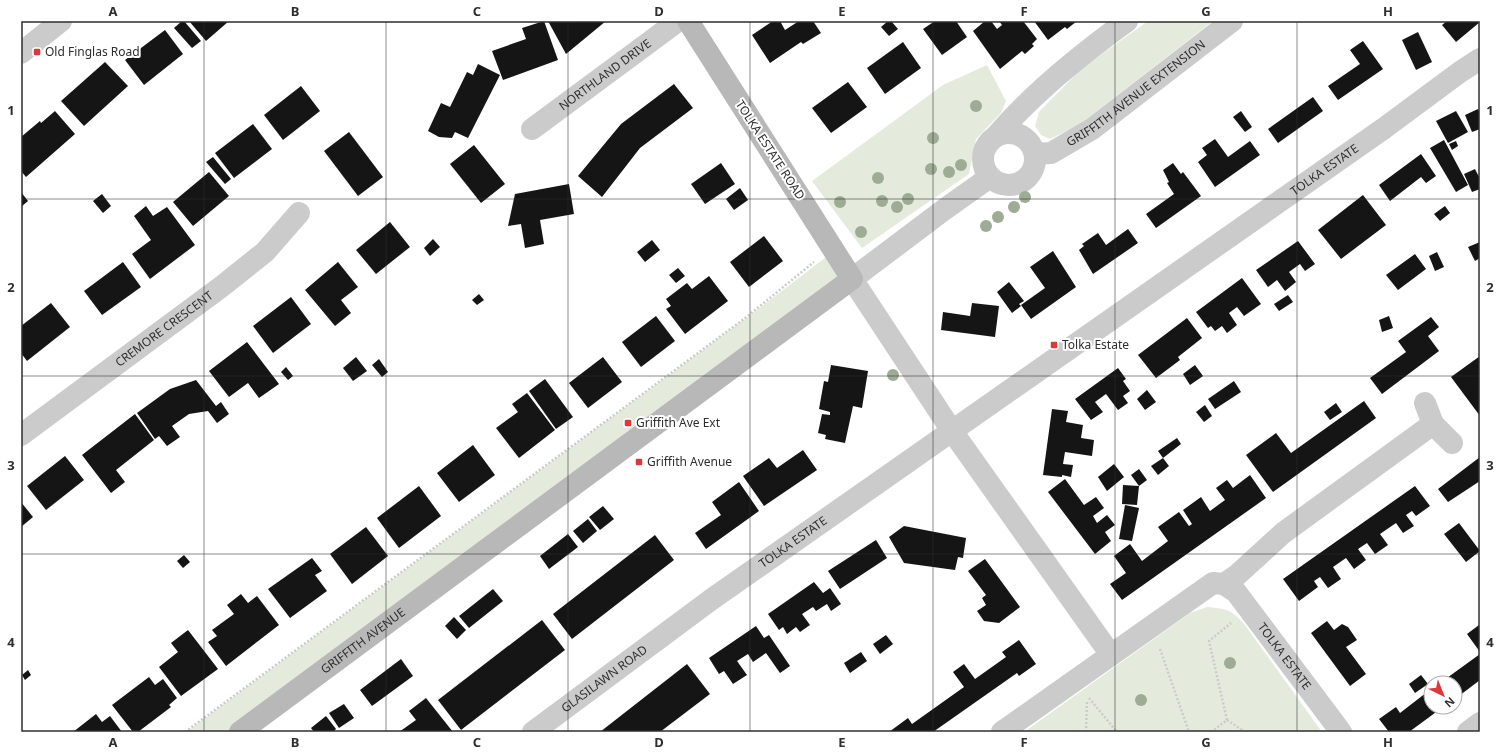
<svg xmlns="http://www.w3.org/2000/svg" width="1501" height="753" font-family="'Noto Sans',sans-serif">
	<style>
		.green { fill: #e4ebdd }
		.building { fill: #151515 }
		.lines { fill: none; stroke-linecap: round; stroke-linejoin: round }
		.path { stroke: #cbcbcb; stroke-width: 2.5; stroke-dasharray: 2 2; stroke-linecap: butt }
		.minor { stroke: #cbcbcb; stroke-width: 22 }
		.tertiary { stroke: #cbcbcb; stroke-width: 22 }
		.secondary { stroke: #b8b8b8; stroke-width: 22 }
		.tree { fill: #9fac95 }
		.grid { fill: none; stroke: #2e2e2e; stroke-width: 1; stroke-opacity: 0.55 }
		.poi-dot { fill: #de383f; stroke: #fff; stroke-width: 1.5 }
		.labels { text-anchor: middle; stroke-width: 4; stroke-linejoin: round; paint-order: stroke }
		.poi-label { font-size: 12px; fill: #2e2e2e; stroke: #fff; text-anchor: start }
		.street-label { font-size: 12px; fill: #2e2e2e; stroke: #fff }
		.neatline { fill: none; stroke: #2e2e2e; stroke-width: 1.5 }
		.grid-label { font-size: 13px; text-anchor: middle; font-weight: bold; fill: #2e2e2e }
	</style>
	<rect width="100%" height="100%" fill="#fff"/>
	<g class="green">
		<path d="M1148,21H1213L1079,125L1050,139L1041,135L1035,126L1039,112L1081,69Z"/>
		<path d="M987,65L1006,101L1001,113L976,139L969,174L862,248L812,181L943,85Z"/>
		<path d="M830,254L848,283L233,732H186L745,319Z"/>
		<path d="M1207,607C1227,609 1231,609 1245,625L1322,732H1024L1190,613Z"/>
	</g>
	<g class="building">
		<path d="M182,21H184L201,41L192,48L174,28Z"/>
		<path d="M189,21H229L206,41Z"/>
		<path d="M544,21L558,60L503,80L492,51L526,39L522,28Z"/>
		<path d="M548,21H606L566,54Z"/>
		<path d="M773,21H780L785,30L799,21H813L821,33L803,44L801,42L770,63L752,35Z"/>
		<path d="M888,21H891L898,29L889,36L881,27Z"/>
		<path d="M935,21H956L967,37L942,55L923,29Z"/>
		<path d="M985,21H991L997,29L1002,25L999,21H1023L1037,39L1032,44L1034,46L1025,54L1022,51L1000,69L973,31Z"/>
		<path d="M1034,21H1077L1067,29L1065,27L1048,40Z"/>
		<path d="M1447,21H1480V22L1456,42L1442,25Z"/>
		<path d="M165,30L183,54L144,85L125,60Z"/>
		<path d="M1418,32L1432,62L1416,70L1402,40Z"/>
		<path d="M1363,41L1383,69L1338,100L1328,86L1360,64L1350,50Z"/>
		<path d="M903,42L921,68L885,94L867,68Z"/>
		<path d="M105,62L128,86L84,126L61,101Z"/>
		<path d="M478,64L500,75L468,138L455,132L452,138L439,137L428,131L441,103L450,107L467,72L473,75Z"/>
		<path d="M848,82L867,107L831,133L812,108Z"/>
		<path d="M674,84L693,108L640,148L602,197L578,176L621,124Z"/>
		<path d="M301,86L320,111L283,140L264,115Z"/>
		<path d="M1313,97L1323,111L1278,143L1268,129Z"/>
		<path d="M1478,109L1480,114V129L1472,132L1465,115Z"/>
		<path d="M55,111L75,134L26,177L21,171V137L40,121L41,123Z"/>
		<path d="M1241,111L1252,127L1245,132L1233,117Z"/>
		<path d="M1456,111L1468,132L1448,143L1436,121Z"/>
		<path d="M253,124L272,149L234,178L215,153Z"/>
		<path d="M349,132L383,177L358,196L324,151Z"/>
		<path d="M1215,139L1228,157L1250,141L1260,155L1215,187L1198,162L1207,155L1202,148Z"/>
		<path d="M1444,140L1468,185L1456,192L1430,148Z"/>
		<path d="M1456,141L1458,146L1452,150L1449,144Z"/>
		<path d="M474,145L505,184L481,203L450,164Z"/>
		<path d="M1421,154L1436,176L1426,183L1421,177L1390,201L1379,185Z"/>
		<path d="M213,157L231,179L225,184L206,162Z"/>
		<path d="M721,163L735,184L705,204L691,184Z"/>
		<path d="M1173,163L1181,174L1183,172L1201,196L1156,228L1146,214L1174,194L1167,183L1169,182L1163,170Z"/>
		<path d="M1475,169L1480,179V189L1472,192L1464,174Z"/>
		<path d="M209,172L229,196L193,226L173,202Z"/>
		<path d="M569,184L574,214L540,220L544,244L525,248L521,224L508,226L515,194Z"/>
		<path d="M740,188L748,200L734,210L726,199Z"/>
		<path d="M21,192L28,201L21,207Z"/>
		<path d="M102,194L111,206L103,213L93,201Z"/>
		<path d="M1363,195L1386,225L1341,259L1318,230Z"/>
		<path d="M146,206L153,216L167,207L195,245L150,279L132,254L151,240L134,216Z"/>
		<path d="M1445,206L1450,213L1440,221L1434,214Z"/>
		<path d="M390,222L410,247L376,274L356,250Z"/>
		<path d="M1128,229L1138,243L1093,274L1079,250L1084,246L1082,244L1098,233L1106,245Z"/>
		<path d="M764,236L783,261L749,287L730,262Z"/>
		<path d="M433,239L440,247L430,256L424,248Z"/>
		<path d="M652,240L660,250L645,262L637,252Z"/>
		<path d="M1298,241L1315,264L1305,271L1300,264L1289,272L1296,282L1285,291L1277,280L1268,287L1256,270Z"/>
		<path d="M1480,242V258L1475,261L1468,247Z"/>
		<path d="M1053,251L1076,287L1031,319L1021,305L1045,288L1030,267Z"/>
		<path d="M1437,252L1444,267L1435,271L1429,256Z"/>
		<path d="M1415,254L1426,269L1398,290L1386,275Z"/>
		<path d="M123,262L141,287L102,315L84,291Z"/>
		<path d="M338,262L358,287L341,300L351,313L335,326L305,290Z"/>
		<path d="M678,268L685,276L676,283L669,275Z"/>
		<path d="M709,276L728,301L685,334L666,309L671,306L666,299L687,283L692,289Z"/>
		<path d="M1242,278L1261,304L1244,316L1237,307L1229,313L1237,325L1227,333L1222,326L1215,331L1211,326L1208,328L1196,312Z"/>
		<path d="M1009,282L1024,301L1019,304L1021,306L1012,313L997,292Z"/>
		<path d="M479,294L484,300L477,305L472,300Z"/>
		<path d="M1288,295L1293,302L1279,311L1274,304Z"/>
		<path d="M291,297L311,324L273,353L253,326Z"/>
		<path d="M51,303L70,327L27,361L21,353V326Z"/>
		<path d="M972,303L999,306L995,337L941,330L943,312L970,316Z"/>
		<path d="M656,316L675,341L641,367L622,342Z"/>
		<path d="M1389,316L1393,328L1382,332L1379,320Z"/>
		<path d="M1431,317L1439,327L1428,336L1439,351L1382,394L1370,378L1406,352L1398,341Z"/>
		<path d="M1187,318L1202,338L1178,357L1180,360L1156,378L1138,355Z"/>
		<path d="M247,342L279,384L259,398L248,383L229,397L209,371Z"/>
		<path d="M1480,356V416L1451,377Z"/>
		<path d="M356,357L367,371L353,381L343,368Z"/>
		<path d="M603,357L622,382L588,408L569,383Z"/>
		<path d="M379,359L388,372L382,377L372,365Z"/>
		<path d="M831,365L868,371L862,408L853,406L845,443L825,439L826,435L818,433L822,414L830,415V412L819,409L824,381L828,382Z"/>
		<path d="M1195,365L1203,376L1190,385L1183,374Z"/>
		<path d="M286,367L293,376L288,380L281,372Z"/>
		<path d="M1118,368L1126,379L1123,381L1130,391L1123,396L1128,403L1118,410L1106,394L1095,402L1103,412L1091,420L1075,399Z"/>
		<path d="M545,379L573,417L556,429L529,391Z"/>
		<path d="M196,380L216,406L221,402L229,414L217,423L208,411L189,414L172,426L180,437L167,446L159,436L155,439L137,413L170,389Z"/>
		<path d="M1234,381L1241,392L1215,409L1208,399Z"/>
		<path d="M1147,390L1156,402L1145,410L1137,399Z"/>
		<path d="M527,393L555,430L519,458L496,428L518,412L512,404Z"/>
		<path d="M1364,401L1376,418L1273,492L1246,455L1276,433L1291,453Z"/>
		<path d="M1336,403L1342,412L1330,420L1324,412Z"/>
		<path d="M1205,405L1212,416L1204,422L1196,412Z"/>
		<path d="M1052,409L1068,411L1066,422L1083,425L1081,438L1094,440L1092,456L1065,452L1063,464L1073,465L1071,477L1062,475V477L1043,475Z"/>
		<path d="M135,414L154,440L116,470L125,482L111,493L82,455Z"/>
		<path d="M1177,438L1181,444L1163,458L1158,451Z"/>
		<path d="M473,445L495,475L459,502L437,473Z"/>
		<path d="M803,450L817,470L764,506L743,476L769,458L777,468Z"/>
		<path d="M65,456L84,480L46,510L27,486Z"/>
		<path d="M1480,457V481L1448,502L1438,489Z"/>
		<path d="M1163,458L1169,466L1158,475L1151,466Z"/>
		<path d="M1114,464L1124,477L1107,491L1098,477Z"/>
		<path d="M1139,469L1147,480L1139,486L1131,475Z"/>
		<path d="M1250,475L1266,498L1122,600L1110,584L1126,573L1114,556L1130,544L1142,561L1168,541L1158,527L1179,512L1189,526L1192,524L1183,510L1201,497L1210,511L1225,500L1216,488L1227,480L1233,488Z"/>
		<path d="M1065,479L1084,505L1096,497L1104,508L1093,516L1097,523L1107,515L1115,525L1105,532L1111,541L1095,554L1048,492Z"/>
		<path d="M739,482L759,511L706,549L695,533L721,515L712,502Z"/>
		<path d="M1123,485L1139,486L1137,505L1122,504Z"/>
		<path d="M419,486L441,516L399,548L377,518Z"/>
		<path d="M1415,486L1430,506L1416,516L1412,511L1406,515L1414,526L1403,533L1396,523L1380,534L1388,545L1375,554L1367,543L1358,549L1366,560L1354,569L1346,558L1333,567L1341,579L1328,588L1320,577L1314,581L1318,587L1299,601L1283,579Z"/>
		<path d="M21,502L33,517L21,527Z"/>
		<path d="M1125,505L1139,508L1132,541L1119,539Z"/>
		<path d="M603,506L614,519L600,530L589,517Z"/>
		<path d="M588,519L597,531L583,543L573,531Z"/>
		<path d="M1459,523L1480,551L1466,562L1444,534Z"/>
		<path d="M904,526L966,538L963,558L958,557L955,570L904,563L889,537Z"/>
		<path d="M366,527L388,556L352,584L330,554Z"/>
		<path d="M568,534L578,547L549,569L540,556Z"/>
		<path d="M655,535L674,560L572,639L553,614Z"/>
		<path d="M876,540L887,558L840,589L828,571Z"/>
		<path d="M184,555L190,562L183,568L177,561Z"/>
		<path d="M312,558L322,571L315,575L327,591L290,618L268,589Z"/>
		<path d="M985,559L1020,607L999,623L984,621L977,611L986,605L982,598L986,595L968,571Z"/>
		<path d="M814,582L823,593L830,588L841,604L831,611L827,604L816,611L813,607L802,614L810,625L800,632L796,627L787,634L783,627L779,630L768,614Z"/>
		<path d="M493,589L503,601L469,628L459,616Z"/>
		<path d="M241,594L248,603L257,596L279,625L226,666L208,642L217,636L212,630L234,614L227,605Z"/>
		<path d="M454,617L466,630L457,639L445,626Z"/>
		<path d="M542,620L565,650L461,730L438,700Z"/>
		<path d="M1327,621L1334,630L1342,624L1348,627L1357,640L1346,647L1366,674L1350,686L1311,633Z"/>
		<path d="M1479,625L1480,627V652L1467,634Z"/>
		<path d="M756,626L764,638L769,635L790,666L780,673L766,653L753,662L748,654L737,661L747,675L733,684L724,671L719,674L709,658Z"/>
		<path d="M188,630L218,669L181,696L159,667L178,652L171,643Z"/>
		<path d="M886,635L893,644L880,654L873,644Z"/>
		<path d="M1019,640L1036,664L1019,676L1017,673L933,732H889L908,718L912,724L964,687L953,672L964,664L975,679L1006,657L1002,652Z"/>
		<path d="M861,652L867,661L850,673L844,663Z"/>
		<path d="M1480,654V680L1455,699V683H1440Z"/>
		<path d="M401,659L413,676L372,706L360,690Z"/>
		<path d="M687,664L710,694L660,732H600Z"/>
		<path d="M28,670L31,675L25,680L22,675Z"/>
		<path d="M1421,675L1428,684L1415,693L1409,684Z"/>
		<path d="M149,677L155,685L163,679L177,698L169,705L171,707L138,732H133L112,705Z"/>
		<path d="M1431,689V707H1443L1409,732H1389L1379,719L1396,707L1400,713Z"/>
		<path d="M426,698L453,732H399L416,720L409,711Z"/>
		<path d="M344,704L354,718L339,728L329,713Z"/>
		<path d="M96,714L102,722L110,716L122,732H73Z"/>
		<path d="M326,716L336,729L333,732H314L311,728Z"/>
	</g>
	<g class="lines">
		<g class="path">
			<path d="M1160,649L1189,732"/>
			<path d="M1089,698L1117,732"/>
			<path d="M1227,720L1209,641L1231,623"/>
			<path d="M185,732L744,319L814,262"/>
			<path d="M1086,732L1087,700"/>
			<path d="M1211,732L1227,720L1245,732"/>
		</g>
		<g class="minor">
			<path id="s1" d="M532,129L678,21"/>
			<circle cx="1009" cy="159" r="26"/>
			<path d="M997,135C1034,92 1080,55 1127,21"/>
			<path id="s2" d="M1035,154L1051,153L1092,129L1232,21"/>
			<path id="s3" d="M990,177L945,209L852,279L952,431L1111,655L1213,583L1224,584L1236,592L1341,732"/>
			<path d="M1425,403L1433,424L1452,443"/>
			<path id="s4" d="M21,435L221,287L265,252L299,213"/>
			<path d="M1224,584L1237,575L1283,533L1433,424"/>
			<path id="s5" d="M533,732L712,599L1383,129L1460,72L1480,59"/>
			<path d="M1002,732L1111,655"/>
			<path d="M1468,732L1480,723"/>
		</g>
		<path class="tertiary" d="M21,53L61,21"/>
		<path class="secondary" id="s6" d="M240,732L852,279L688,21"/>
	</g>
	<g class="tree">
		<circle cx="976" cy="106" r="6"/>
		<circle cx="933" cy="138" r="6"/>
		<circle cx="961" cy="165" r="6"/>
		<circle cx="931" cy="169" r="6"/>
		<circle cx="949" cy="172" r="6"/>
		<circle cx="878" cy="178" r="6"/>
		<circle cx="1025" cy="197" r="6"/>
		<circle cx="908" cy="199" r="6"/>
		<circle cx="882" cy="201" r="6"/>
		<circle cx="840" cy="202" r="6"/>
		<circle cx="897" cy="207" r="6"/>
		<circle cx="1014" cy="207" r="6"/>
		<circle cx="998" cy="217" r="6"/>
		<circle cx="986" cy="226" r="6"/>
		<circle cx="861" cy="232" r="6"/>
		<circle cx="893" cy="375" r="6"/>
		<circle cx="1230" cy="663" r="6"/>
		<circle cx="1141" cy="700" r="6"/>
	</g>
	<path class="grid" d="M204,21V732M386,21V732M568,21V732M750,21V732M933,21V732M1115,21V732M1297,21V732M21,199H1480M21,376H1480M21,554H1480"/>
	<g class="poi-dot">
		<rect x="33" y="48" width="8" height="8" rx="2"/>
		<rect x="1050" y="341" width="8" height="8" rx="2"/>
		<rect x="624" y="419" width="8" height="8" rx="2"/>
		<rect x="635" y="458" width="8" height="8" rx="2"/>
	</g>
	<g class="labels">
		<g class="poi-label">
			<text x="45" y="56">Old Finglas Road</text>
			<text x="1062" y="349">Tolka Estate</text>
			<text x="636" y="427">Griffith Ave Ext</text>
			<text x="647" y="466">Griffith Avenue</text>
		</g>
		<g class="street-label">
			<text dy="4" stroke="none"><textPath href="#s1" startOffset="91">NORTHLAND DRIVE</textPath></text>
			<text dy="4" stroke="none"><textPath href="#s2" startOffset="120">GRIFFITH AVENUE EXTENSION</textPath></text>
			<text transform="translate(770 150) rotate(57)" y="4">TOLKA ESTATE ROAD</text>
			<text dy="4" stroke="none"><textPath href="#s5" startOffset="971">TOLKA ESTATE</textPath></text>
			<text dy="4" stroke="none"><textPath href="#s4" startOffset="178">CREMORE CRESCENT</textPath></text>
			<text dy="4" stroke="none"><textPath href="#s5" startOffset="322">TOLKA ESTATE</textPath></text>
			<text dy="4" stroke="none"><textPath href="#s6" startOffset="153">GRIFFITH AVENUE</textPath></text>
			<text dy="4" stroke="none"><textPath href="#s3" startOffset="859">TOLKA ESTATE</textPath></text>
			<text dy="4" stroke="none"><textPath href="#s5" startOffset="89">GLASILAWN ROAD</textPath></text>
		</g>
	</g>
	<rect width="1501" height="753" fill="none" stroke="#ffffff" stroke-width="44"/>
	<g transform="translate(1443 695) rotate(137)"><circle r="19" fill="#ffffff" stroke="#ababab"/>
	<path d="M0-3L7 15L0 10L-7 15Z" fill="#de383f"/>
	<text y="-6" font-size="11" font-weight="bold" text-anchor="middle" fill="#2e2e2e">N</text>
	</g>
	<rect x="22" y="22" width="1457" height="709" class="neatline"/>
	<g class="grid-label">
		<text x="113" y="16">A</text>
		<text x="295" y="16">B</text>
		<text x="477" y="16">C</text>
		<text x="659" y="16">D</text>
		<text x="842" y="16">E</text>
		<text x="1024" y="16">F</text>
		<text x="1206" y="16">G</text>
		<text x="1388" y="16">H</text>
		<text x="11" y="115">1</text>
		<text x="1490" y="115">1</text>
		<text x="11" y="292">2</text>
		<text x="1490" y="292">2</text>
		<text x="11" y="470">3</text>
		<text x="1490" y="470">3</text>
		<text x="11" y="647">4</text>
		<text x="1490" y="647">4</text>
		<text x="113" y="747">A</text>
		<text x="295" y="747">B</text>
		<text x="477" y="747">C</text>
		<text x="659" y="747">D</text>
		<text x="842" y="747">E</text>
		<text x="1024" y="747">F</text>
		<text x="1206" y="747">G</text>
		<text x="1388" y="747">H</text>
	</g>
</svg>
